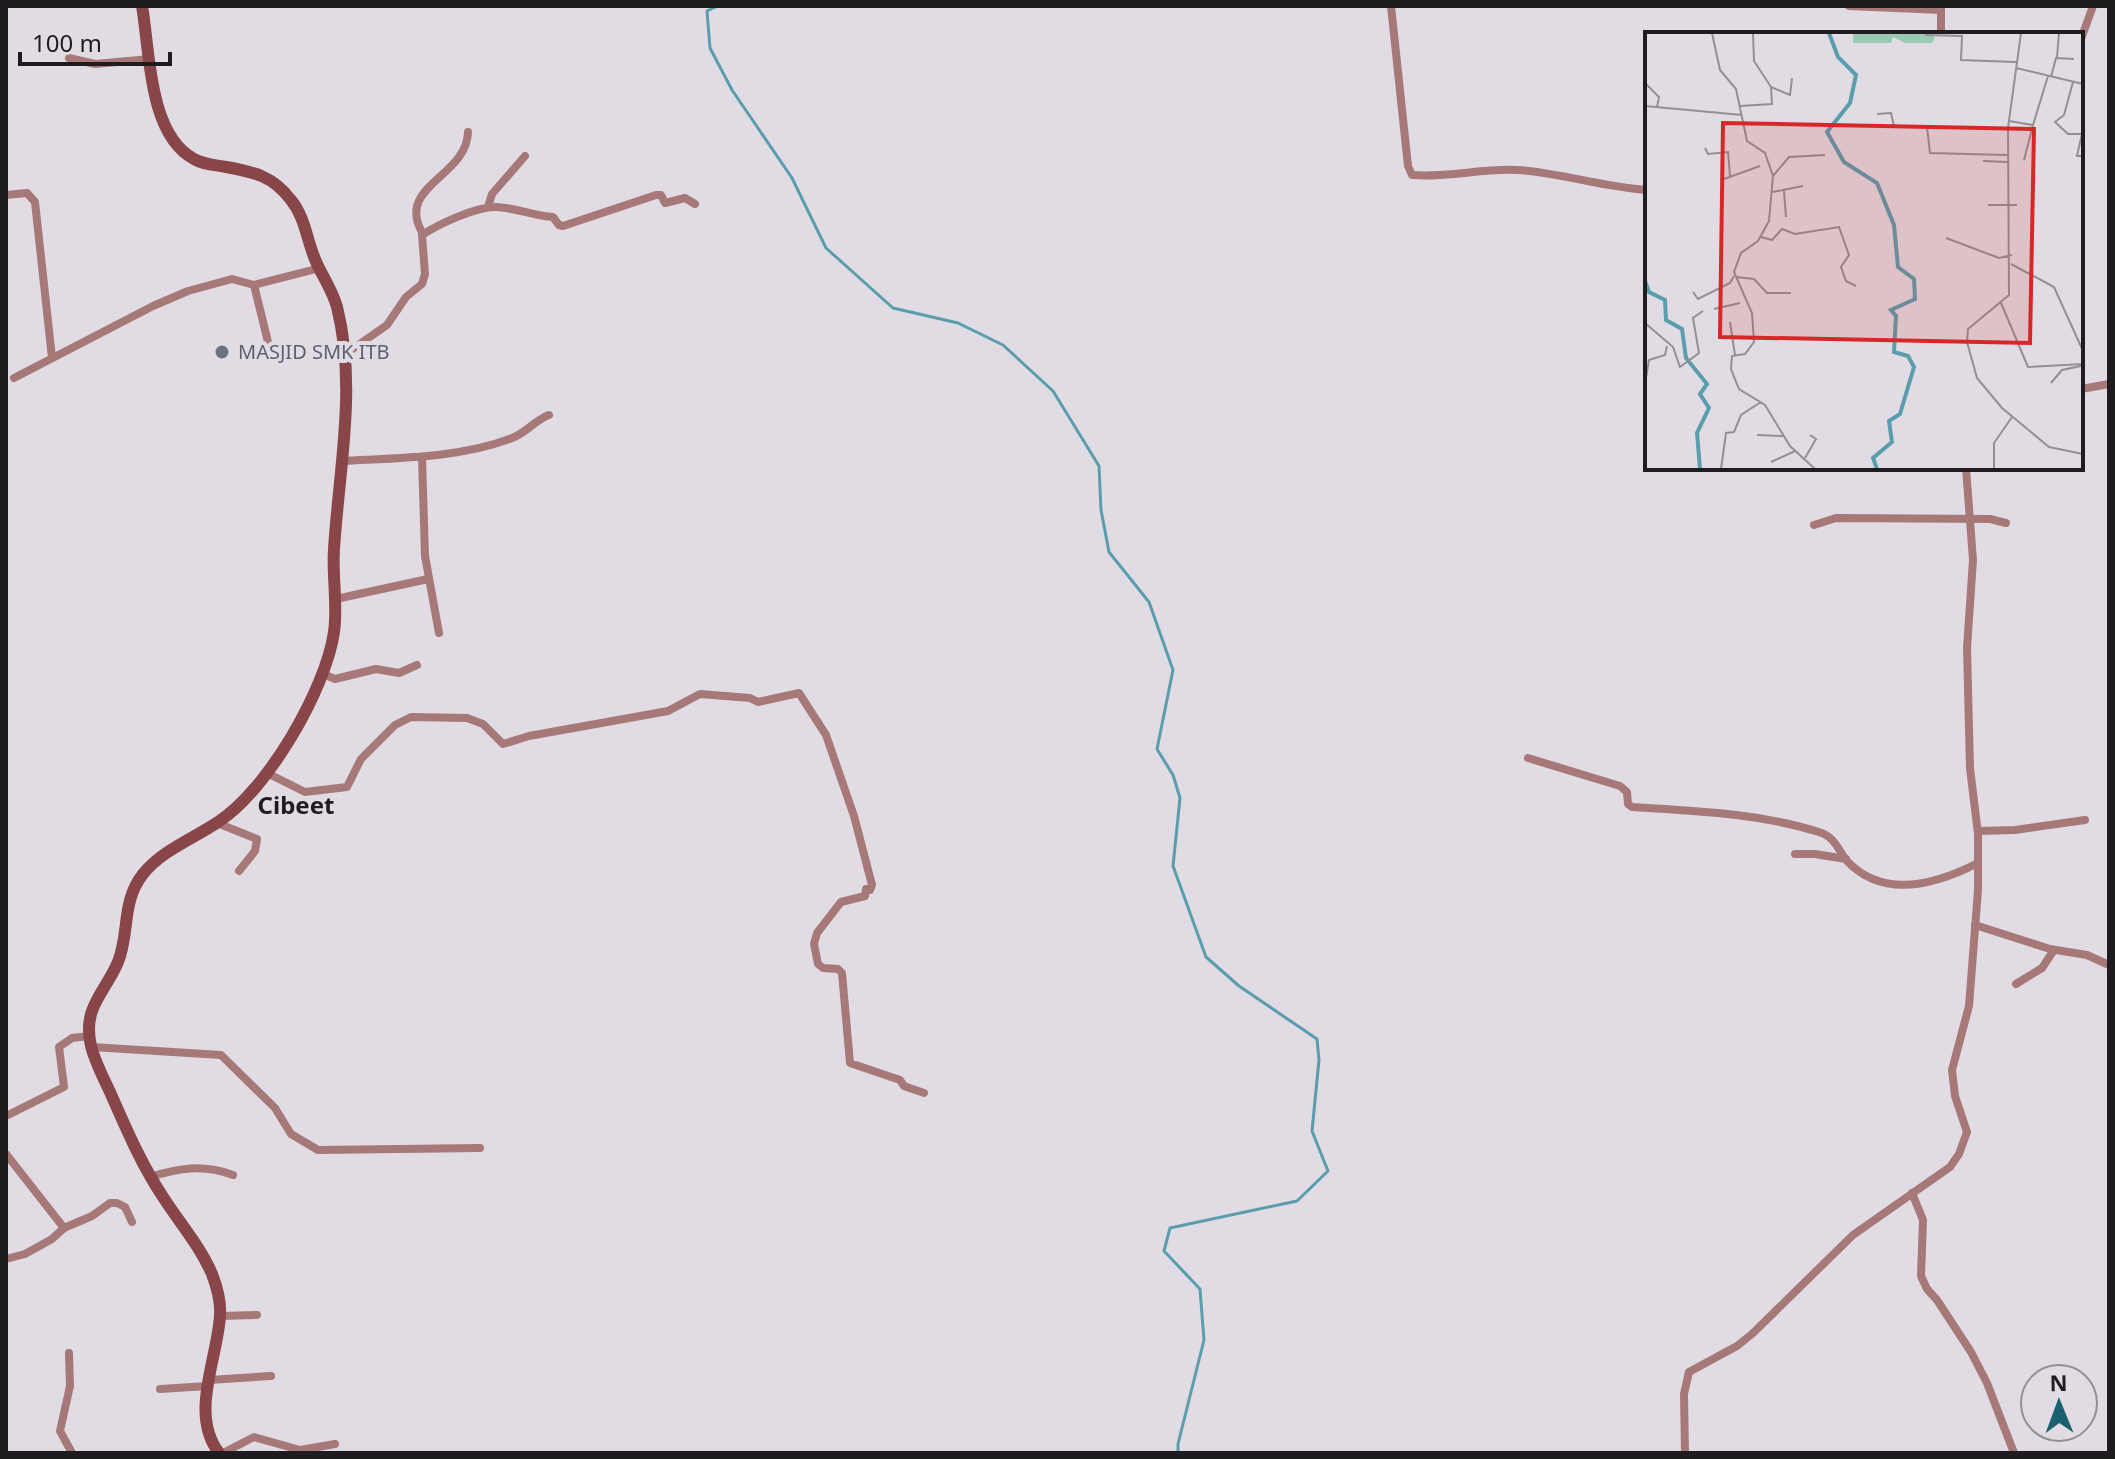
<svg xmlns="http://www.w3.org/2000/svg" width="2115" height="1459" font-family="'Noto Sans',sans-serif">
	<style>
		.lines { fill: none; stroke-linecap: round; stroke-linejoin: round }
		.stream { stroke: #5a9eae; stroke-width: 3 }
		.minor { stroke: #a77878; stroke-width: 8 }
		.secondary { stroke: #884648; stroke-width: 12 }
		.worship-dot { fill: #6b7280; stroke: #e1dce4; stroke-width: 3 }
		.labels { text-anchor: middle; stroke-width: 8; stroke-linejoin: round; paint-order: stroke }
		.worship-label { font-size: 20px; fill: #5b616d; stroke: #e1dce4; text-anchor: start }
		.quarter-label { font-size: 24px; font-weight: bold; fill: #1e1c1f; stroke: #e1dce4 }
		.inset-river { fill: none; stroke: #5a9eae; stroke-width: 4 }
		.inset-road { fill: none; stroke: #938f95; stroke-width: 2 }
		.view { fill: #d62828; fill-opacity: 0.15; stroke: #d62828; stroke-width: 4 }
		.inset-edge { fill: none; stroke: #1e1c1f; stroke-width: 4 }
	</style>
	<rect width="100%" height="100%" fill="#e1dce4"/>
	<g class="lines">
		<path class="stream" d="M718,6L707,11L710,48L732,90L792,178L826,248L893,308L958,323L1003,345L1053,391L1099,466L1101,510L1109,552L1149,602L1173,670L1157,749L1173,775L1180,798L1173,866L1206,957L1239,986L1317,1039L1319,1060L1312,1131L1328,1171L1297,1201L1170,1228L1164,1251L1200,1289L1204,1340L1178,1444V1453"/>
		<g class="minor">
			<path d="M1391,6L1408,166L1412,175C1447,178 1483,168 1518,170C1561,173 1603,187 1647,190"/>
			<path d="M1849,6L1941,10"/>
			<path d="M1941,7V34"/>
			<path d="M2081,39L2093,6"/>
			<path d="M69,58L95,64L150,59"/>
			<path d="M6,195L27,193L35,202L52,358"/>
			<path d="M488,207L492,194L525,156"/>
			<path d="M423,234C394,186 467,177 468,132"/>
			<path d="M268,342L254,285L320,268"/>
			<path d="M344,355L387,325L406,297L422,284L425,274L422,235C439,224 475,207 495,207C514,207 533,216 553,217L559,225L563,226L656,195H661L665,203L685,198L695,204"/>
			<path d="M14,378L153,306L188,291L232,279L254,285"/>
			<path d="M2081,389L2109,384"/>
			<path d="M422,457L425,556L439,633"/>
			<path d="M343,461C397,458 461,458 512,438C526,433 535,420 549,415"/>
			<path d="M1814,525L1836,518L1990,519L2006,523"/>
			<path d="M336,599L428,579"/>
			<path d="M321,673L335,679L376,669L399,673L417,665"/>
			<path d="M1528,758L1620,786L1627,792L1628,804L1632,807C1696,811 1759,813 1819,832C1836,837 1838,851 1848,862C1885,900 1937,884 1978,863"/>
			<path d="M267,773L305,792L347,787L361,759L395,725L411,717L467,718L483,724L503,744L529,736L668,711L700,694L750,698L758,702L799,693L826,735L854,816L872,885L870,890L866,889L865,896L841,902L817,933L814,944L818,964L823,968L838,969L842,973L850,1063L900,1080L904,1086L924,1093"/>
			<path d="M217,823L257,839L255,851L239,871"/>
			<path d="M1978,831L2015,830L2085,820"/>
			<path d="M1795,854H1815L1846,859"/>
			<path d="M1975,925L2050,949L2087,955L2109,965"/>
			<path d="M2016,984L2042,968L2054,950"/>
			<path d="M92,1047L221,1055L275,1108L291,1134L318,1150L480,1148"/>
			<path d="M6,1116L64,1087L59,1047L72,1038L89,1036"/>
			<path d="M6,1154L64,1228"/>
			<path d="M150,1177C179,1168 203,1164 233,1175"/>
			<path d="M1912,1193L1923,1220L1921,1276L1927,1289L1937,1300L1971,1352L1987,1383L2014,1453"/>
			<path d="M6,1259L25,1254L52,1239L64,1228L92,1216L110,1203H117L125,1207L132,1222"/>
			<path d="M221,1316L257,1315"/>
			<path d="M69,1353L70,1386L60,1431L72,1453"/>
			<path d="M209,1380L271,1376"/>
			<path d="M160,1389L208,1386"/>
			<path d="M223,1453L254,1437L300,1450L335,1444"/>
			<path d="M1685,1453L1684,1394L1689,1372L1737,1346L1752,1334L1853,1235L1950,1167L1959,1154L1967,1132L1955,1096L1952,1070L1969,1006L1978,890V834L1970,768L1967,648L1973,560L1966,468"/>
		</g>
		<path class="secondary" d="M142,6C150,51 148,134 194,159C204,165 216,165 226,167C254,172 273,176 291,200C304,216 306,235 313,254C319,272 332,288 337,307C357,386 339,469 334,549C332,577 338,604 334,632C326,689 267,791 218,822C193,839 162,850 143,874C121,902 130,932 118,962C105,993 82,1007 91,1046C95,1062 103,1077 110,1092C126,1128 141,1164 163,1197C179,1222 200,1246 212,1274C217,1287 221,1301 220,1315C218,1358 189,1414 219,1453"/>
	</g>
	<circle class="worship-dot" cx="222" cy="352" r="8"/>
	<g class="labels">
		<g class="worship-label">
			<text x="238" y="359">MASJID SMK ITB</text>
		</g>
		<g class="quarter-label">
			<text x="296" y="814">Cibeet</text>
		</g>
	</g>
	<g transform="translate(1645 32)">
		<rect width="438" height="438" fill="#e1dce4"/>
		<path d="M208,1H280L290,5L287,11H260L248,5L246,11H208Z" fill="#9acab2"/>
		<path class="inset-river" d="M184,1L193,25L211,43L205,71L182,100L199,130L232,151L249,193L253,235L269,247L270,267L246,278L251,284L249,320L263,324L269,335L255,382L244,389L247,410L228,426L232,437M0,249L4,260L20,268L21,288L37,297L41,326L62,352L55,362L64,376L52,401L55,437"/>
		<path class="inset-road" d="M67,1L75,38L91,57L102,109L120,121L128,144L124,189L113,209L96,221L89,240L107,281L109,310L100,322L87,324L86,337L94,357L120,373L145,414L170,437M376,1L363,96L364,263L323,297L322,310L332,346L357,376L404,415L438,422M280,3L317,4L316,28L371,30M412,25L414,1M371,36L438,52M406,45L411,26L429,27M428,50L419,83L410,90L423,102H438M0,51L14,65L12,75M126,55L145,63L147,46M0,74L97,83M95,74L127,72L126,55L109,29L108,1M232,82L246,81L249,94L282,95L285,121L362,123M364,89L388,93L403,44M437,102L432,124H438M60,116L63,122L83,120L85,144M379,128L388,93M338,129L363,130M128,144L144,125L180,123M79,147L115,134M139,159L141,185M128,160L158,154M343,173H372M116,205L127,208L137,197L150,202L194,195L204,223L196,235L201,249L211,254M301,206L354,226L367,223M366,232L409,255L438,319M91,245L109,247L122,261H146M48,260L53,267L85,251L89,244M356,271L383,335L438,332M69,277L95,271M85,290L90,323M0,291L28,315L35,335L54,321L48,286L58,279M406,351L417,338L436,334M0,352L4,328L20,323L22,314M112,403L138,404M160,426L171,407L165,403M126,430L150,419M76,437L81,401L89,400L96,383L116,370M349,437V411L367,385"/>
		<path class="view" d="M78,91L389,97L385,311L75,305Z"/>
		<rect width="438" height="438" class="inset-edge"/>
	</g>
	<rect width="2115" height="1459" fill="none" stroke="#1e1c1f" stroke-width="16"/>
	<g transform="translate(2059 1403) rotate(359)"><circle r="38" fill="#e1dce4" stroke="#938f95" stroke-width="2"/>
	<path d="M0-6L14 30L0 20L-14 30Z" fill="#196171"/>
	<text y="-12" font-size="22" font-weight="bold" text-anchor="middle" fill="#1e1c1f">N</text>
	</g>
	<path d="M20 52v12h150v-12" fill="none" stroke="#1e1c1f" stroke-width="4"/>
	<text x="32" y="52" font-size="24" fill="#1e1c1f" stroke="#e1dce4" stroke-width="6" paint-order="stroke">100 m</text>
</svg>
